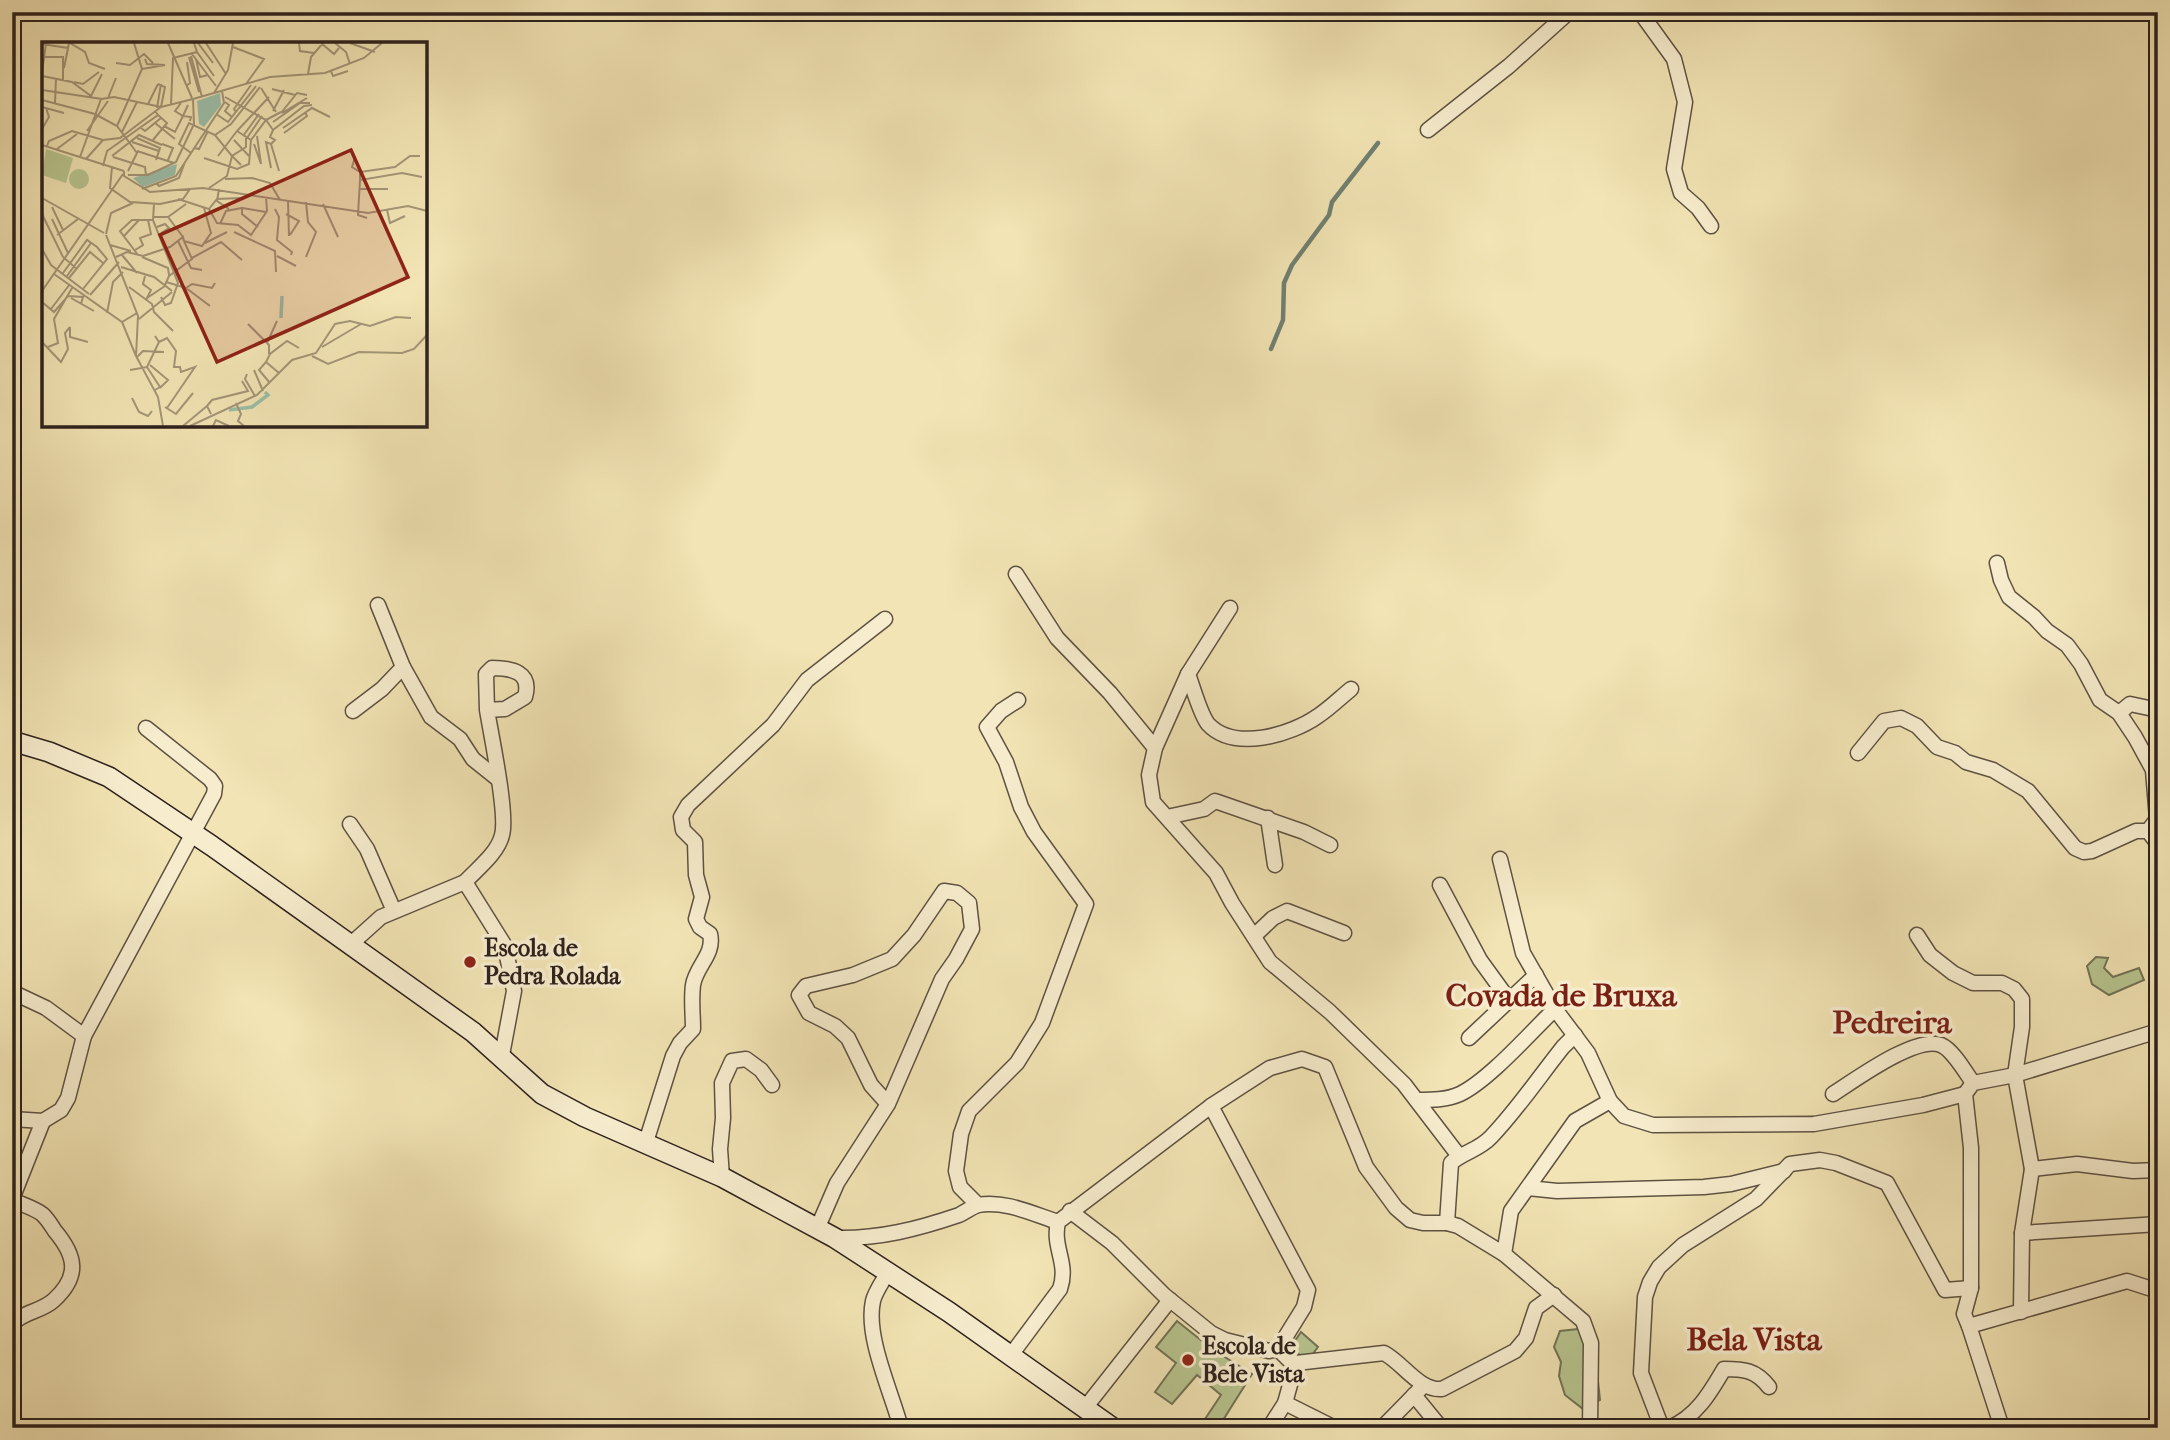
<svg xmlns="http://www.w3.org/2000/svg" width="2170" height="1440" font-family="'IM FELL French Canon',serif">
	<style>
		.green { fill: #b8c58f; stroke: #727356; stroke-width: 2 }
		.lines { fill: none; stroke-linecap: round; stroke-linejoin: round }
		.stream { stroke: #708071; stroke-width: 4.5 }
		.minor-casing { stroke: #5e5243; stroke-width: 17 }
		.secondary-casing { stroke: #2d211d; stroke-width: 22 }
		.minor { stroke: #f7edce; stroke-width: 14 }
		.secondary { stroke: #f7edce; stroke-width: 19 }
		.poi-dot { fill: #8f2418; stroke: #f7edce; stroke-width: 2.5 }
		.labels { text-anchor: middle; stroke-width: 7; stroke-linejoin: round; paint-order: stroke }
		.poi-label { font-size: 24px; font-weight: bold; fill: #2d211d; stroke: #f7edce; text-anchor: start }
		.district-label { font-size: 32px; font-weight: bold; fill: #7a1f14; stroke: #f7edce }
		.inset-river { fill: none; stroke: #9cbfa9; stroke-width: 3.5 }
		.inset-road { fill: none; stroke: #a39678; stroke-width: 2 }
		.view { fill: #8f2418; fill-opacity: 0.15; stroke: #8f2418; stroke-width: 3.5 }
		.inset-edge { fill: none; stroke: #2d211d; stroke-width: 3.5 }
	</style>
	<rect width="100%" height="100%" fill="#f2e4b4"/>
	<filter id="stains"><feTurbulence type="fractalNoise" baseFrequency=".00286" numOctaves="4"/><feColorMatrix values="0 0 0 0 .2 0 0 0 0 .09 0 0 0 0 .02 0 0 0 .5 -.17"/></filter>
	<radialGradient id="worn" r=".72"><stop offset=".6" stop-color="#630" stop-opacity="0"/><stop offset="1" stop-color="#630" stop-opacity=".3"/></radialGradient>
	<g class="green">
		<path d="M2096,957L2108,958L2104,968L2113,977L2139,968L2144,980L2109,995L2092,984L2087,966Z"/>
		<path d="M1177,1321L1212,1349L1252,1374L1218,1428H1199L1221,1395L1197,1375L1172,1404L1155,1392L1176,1363L1156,1347Z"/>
		<path d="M1578,1329L1587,1334L1598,1381L1600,1400L1583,1409L1565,1395L1559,1376L1561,1362L1554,1347L1560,1331Z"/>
		<path d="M1301,1332L1318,1347L1312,1355L1303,1357L1290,1348Z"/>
	</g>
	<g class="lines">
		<path class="stream" d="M1271,349L1283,320L1284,283L1292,265L1329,215L1332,202L1378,143"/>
		<g class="minor-casing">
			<g id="minor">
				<path d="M1640,12L1674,59L1685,102L1674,169L1681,193L1698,208L1711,226"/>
				<path d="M1428,130L1509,66L1569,12"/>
				<path d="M1997,563L2001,580L2009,597L2034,617L2047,631L2067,645L2081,664L2100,700L2119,713L2135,737L2153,770L2157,819L2148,831"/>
				<path d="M1016,574L1057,638L1110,693L1155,748"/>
				<path d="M378,605L403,667L431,717L460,739L473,759L498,779"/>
				<path d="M1230,608L1188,674L1155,748L1149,775L1153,802L1216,873L1232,903L1270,962L1330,1012L1404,1084L1459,1156"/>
				<path d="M1188,674C1193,687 1200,714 1208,724C1234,752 1291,735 1318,716C1330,708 1340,698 1351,689"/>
				<path d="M487,710L505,709L525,697C532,672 512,668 492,668L486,674L487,710C491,735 508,814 502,835C498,853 477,869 465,882L505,946L514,991L502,1055"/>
				<path d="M353,711L382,689L403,667"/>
				<path d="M2119,713L2130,704L2158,710"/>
				<path d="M1858,753L1884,721L1901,718L1917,726L1937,747L1955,753L1966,762L1993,770L2028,791L2075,848L2084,852L2092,851L2136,831H2148L2158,844"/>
				<path d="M1167,817L1204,809L1215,801L1304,832L1330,845"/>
				<path d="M1268,818L1275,865"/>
				<path d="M350,824L367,849L394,911"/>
				<path d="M1500,859L1523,953L1555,1009L1588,1053L1610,1101L1624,1116L1653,1125L1814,1124L1923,1105L1965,1094"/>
				<path d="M1440,885L1480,960L1509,1000"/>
				<path d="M1917,935L1930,955L1953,973L1973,983H2002L2014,989L2022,999V1027L2015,1075L2032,1169L2022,1233L2021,1312"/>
				<path d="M1254,936L1273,918L1287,911L1344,933"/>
				<path d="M351,944L381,917L465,882"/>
				<path d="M12,992L46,1008L84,1036"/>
				<path d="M1469,1038L1536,975"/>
				<path d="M1833,1094C1855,1080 1916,1035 1941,1045C1953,1050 1966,1073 1973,1083"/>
				<path d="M1417,1100C1431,1100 1447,1100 1460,1094C1489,1080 1530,1033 1555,1009"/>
				<path d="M12,1119L43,1121L61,1110L68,1098L84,1036L214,794L215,786L210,779L146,728"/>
				<path d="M646,1142L673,1056L680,1043L693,1029C693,1014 691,1000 693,985C696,966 715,954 710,934L700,927L696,919L702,897L696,875L695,842L683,830L681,817L688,805L773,725L807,680L885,619"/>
				<path d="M2032,1169L2077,1164L2133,1171L2158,1170"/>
				<path d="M722,1177L720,1149L723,1118L722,1083L732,1061L746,1059L761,1070L772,1085"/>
				<path d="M1528,1188L1557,1191L1704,1187L1731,1184L1784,1171"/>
				<path d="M12,1199L43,1121"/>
				<path d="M12,1200C21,1204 34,1208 42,1214C47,1218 51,1225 55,1231C76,1256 80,1276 54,1300C41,1312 24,1311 12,1324"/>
				<path d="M978,1205L960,1187L956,1171L961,1134L969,1111L1017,1063L1042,1023L1086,904L1034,832L1021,807L1006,762L987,727L1001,711L1018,700"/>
				<path d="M1070,1211L1112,1243L1164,1295L1211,1333L1225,1340L1269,1351L1278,1349L1304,1307L1308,1290L1211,1106"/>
				<path d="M1447,1223L1451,1163C1463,1152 1479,1150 1491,1137C1517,1110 1539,1077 1563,1047L1575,1035"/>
				<path d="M817,1229L837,1183L888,1104L942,979L956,959L972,929L969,903L957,893L944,891L914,935L892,959L853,975L806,986L799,995L809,1013L835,1026L848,1038L871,1085L888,1104"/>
				<path d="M2022,1233L2158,1224"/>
				<path d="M836,1238C879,1239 918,1229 959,1215C965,1212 972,1207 978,1205C1005,1200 1033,1214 1058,1222"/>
				<path d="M1504,1254L1511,1211L1575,1121L1610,1101"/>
				<path d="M888,1272C883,1281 875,1292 873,1301C865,1337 892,1393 901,1428"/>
				<path d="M1971,1288L1964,1314L1969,1326L2127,1281L2158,1291"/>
				<path d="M1969,1326L2002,1428"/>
				<path d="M1278,1349L1289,1360L1296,1363L1384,1353C1403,1363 1419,1391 1442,1389L1515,1351L1526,1338L1536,1308L1554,1295"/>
				<path d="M1011,1355L1060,1289C1069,1263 1052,1248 1058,1222L1211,1106L1270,1068L1302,1059L1325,1067L1366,1167L1396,1208L1410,1220L1423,1223H1447L1458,1226L1504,1254L1583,1321L1591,1343L1590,1428"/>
				<path d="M1414,1395L1441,1428"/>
				<path d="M1285,1403L1335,1428"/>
				<path d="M1085,1408L1170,1300"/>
				<path d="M1269,1428L1285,1403L1296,1363"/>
				<path d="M1382,1428L1424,1385"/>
				<path d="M1662,1428L1641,1373L1645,1297L1650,1282L1659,1267L1683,1245L1756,1199L1790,1164L1820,1160L1836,1163L1887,1183L1945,1290L1971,1288V1148L1965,1094L1973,1083L2015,1075L2158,1031"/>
				<path d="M1669,1428C1696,1417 1710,1393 1724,1369C1744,1369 1756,1370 1769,1387"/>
			</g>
		</g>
		<g class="secondary-casing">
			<path id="secondary" d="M12,741L49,752L109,777L212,846L473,1032L542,1094L585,1117L722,1177L835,1238L949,1312L1113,1428"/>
		</g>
		<use href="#minor" class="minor"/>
		<use href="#secondary" class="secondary"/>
	</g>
	<g class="poi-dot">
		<circle cx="470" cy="962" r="7"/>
		<circle cx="1188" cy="1360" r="7"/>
	</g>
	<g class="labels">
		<g class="poi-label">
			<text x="484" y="956">Escola de<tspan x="484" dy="28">Pedra Rolada</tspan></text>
			<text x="1202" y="1354">Escola de<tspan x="1202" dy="28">Bele Vista</tspan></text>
		</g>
		<g class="district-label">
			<text x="1561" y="1006">Covada de Bruxa</text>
			<text x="1892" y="1033">Pedreira</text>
			<text x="1754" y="1350">Bela Vista</text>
		</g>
	</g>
	<g transform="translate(42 42)">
		<rect width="385" height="385" fill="#f2e4b4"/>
		<path d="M4,107L31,116L24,141L0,133ZM27 137a10 10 0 1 1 20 0a10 10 0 1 1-20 0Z" fill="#b8c58f"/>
		<path d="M178,51L179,63L162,85L157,82L155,59ZM135,122L133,133L101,145L91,136Z" fill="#9cbfa9"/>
		<path class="inset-river" d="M239,276L240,254M187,368L210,365L226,353L223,350"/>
		<path class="inset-road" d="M28,1L43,10L47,21L63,27M126,1L150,56M156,1L171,21M164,1L184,32M257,1L258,9L272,11M279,1L292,12L297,6M293,1L304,10L308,22M308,1L333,10M0,2L26,6M191,5L222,17L204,42M155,10L172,34M150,12L174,44M149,14L160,55M0,15H21V38M147,15L157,50M154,17L158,35L166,33M74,21L88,23L102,12L111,21M22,26L27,1M100,27L123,23L105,22L103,17M289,29L291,34L306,29M0,31L4,1M266,32L269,15L281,1M0,34L30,40L49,54L60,32M32,40L41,42L57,30M144,44L148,41L145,20M219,46L234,70M230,47L253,53M0,48L60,57M172,51L186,28L191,1M183,55L224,78L239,70M66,56L74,36M59,57L72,55L119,65L151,57L152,82L134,120L106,133H86M151,57L228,35L283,31L322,16L340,1M0,58L53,72L75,84L95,111L86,129M183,60L187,63L183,69L190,75M13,61L14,36M139,61L133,69L141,74L146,63M106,62L116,42M129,62L131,16L155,10L152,1M0,65L22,71M115,66L119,42M231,69L242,48M194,70L192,67L209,43M239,71L255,51L265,53M240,71L265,56M174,72L186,80L214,44M231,80L258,61H268M113,81L133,97M75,84L100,27L92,1M122,84L133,90L141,74L149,75L148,79M99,86L103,89L119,76M241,86L270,66L288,75M0,87L7,75L4,66M231,88L262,64L270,63M45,89L66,59M195,89L227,55M80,90L95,60M242,91L265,74L263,70M173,93L189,82L218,45M201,94L217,72M215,94L219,122M95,96L118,106L114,118M205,96L220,74M111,98L125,81L116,73M192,98L207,114M90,100L117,109M120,102L131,106L126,118M212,102L219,122M0,103L82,129M5,104L7,99L30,89L61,98L78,96L119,65L123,45L116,42M152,106L157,107L166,89M15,107L35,92M95,109L132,121M149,111L182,61L180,49M70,114L97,93L120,103M176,114L195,89L209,98M38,115L59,57M71,115L103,125L104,133M313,115L310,125L318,130V138M162,116L195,127L207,122L209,98L224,78L231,88L228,95L233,98L229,102M44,117L61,98M199,123L190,114L204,105V96M61,124L65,109L116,73L113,69M70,125L68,146L88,160L118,162L141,157L148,147M229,126L224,100L229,102L237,129M82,129V134L108,150L161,146L326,171L366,164L385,169M318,130L353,125L368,114H378M183,137L210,136L228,141L238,158M114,141L117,144L137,136L143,120M100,147L134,134L149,111L137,102L147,81L173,93L190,114L185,134L167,146M177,147L175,159L187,167M318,147H346M0,156L62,191M136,157L167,167L175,181L196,183L209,193L225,169L224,155M246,159L247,194M112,162L111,178L136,241L129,261L123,263L119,255M281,162L296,195M10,165L21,188M167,167L175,157L199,156M233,167L237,175L235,198L250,210L249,213M345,168L348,181L363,174M0,172L21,215L35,227M244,172L257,179L248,193M111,175H126L141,195M126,175L144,162M325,176L316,173L318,138L360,131L380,135M10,177L26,211M178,182L184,169L200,166M115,185L123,182L127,186L119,191M216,185L200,172V166L224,170M192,190L233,209L234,230M64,192L69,171L91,161M15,193L36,177M64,193L96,274L94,314L116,355L121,384M82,194L97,178M136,199L149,226L160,228M163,201L185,190M68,203L89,209M0,207L9,223L47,252M93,208L101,203L98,196L109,192L106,178M80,213L95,231M96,213L78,189L90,178H111M235,214L254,224M74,215L85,210L101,214L128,205L141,195L142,199M100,215L126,226L127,233M264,215L274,190L266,180L264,160M150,216L179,200L200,218M79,225L112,235L130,249M21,231L45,198L55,205L65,217L41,247M12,232L80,280L95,271M25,234L49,201M103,234L101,242L109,248L104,258M27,236L48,210L61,221M124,240L144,246L150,242L170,246L173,241M123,243L127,234L150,217L142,199L160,204L169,191L162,166M87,245L110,262L112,270L131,289M144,246L168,264M0,249L81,132M48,253L77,220M29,256L52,269M105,256L123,244M0,260L12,270L26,254L41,255L39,262M9,267L28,242M65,271L71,240L81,230M97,277L130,250M80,280L94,314M206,282L227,303V312M28,285V295L46,300M0,300L19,320L26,307L23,291L28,285M117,300L125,296L134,309L132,325H138L139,330L153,325L125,366M225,301L235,279M6,305L16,301L12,277L30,246M280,305L319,282M270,314L286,322L317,310L360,311L372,307L385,293M95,315L101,309L122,310M224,320L217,328L228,341M108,323L126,338L118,346M105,325L117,300L113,294M88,328L105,325L118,345L113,348M212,328L221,349M237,331L224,320L228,312L245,299L257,306M205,332L203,337L213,354M90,356L97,370L106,374L110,369M194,361L199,372L196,379L202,384M123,365L134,372L151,351M169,372L165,364L170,358L206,349L200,339M141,384L165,364M148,384L215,353L250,318L274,311L293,282L308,279L328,284L354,275L369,276M171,384L174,378L187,384"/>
		<path class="view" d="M309,108L366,235L175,320L118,193Z"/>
		<rect width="385" height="385" class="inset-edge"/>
	</g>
	<rect width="2170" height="1440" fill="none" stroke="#f2e4b4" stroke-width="42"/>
	<rect x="14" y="14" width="2142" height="1412" fill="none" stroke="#2d211d" stroke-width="3.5"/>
	<rect x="21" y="21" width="2128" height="1398" fill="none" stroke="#2d211d" stroke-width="2"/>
	<rect width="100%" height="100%" filter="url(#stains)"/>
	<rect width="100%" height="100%" fill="url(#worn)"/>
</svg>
